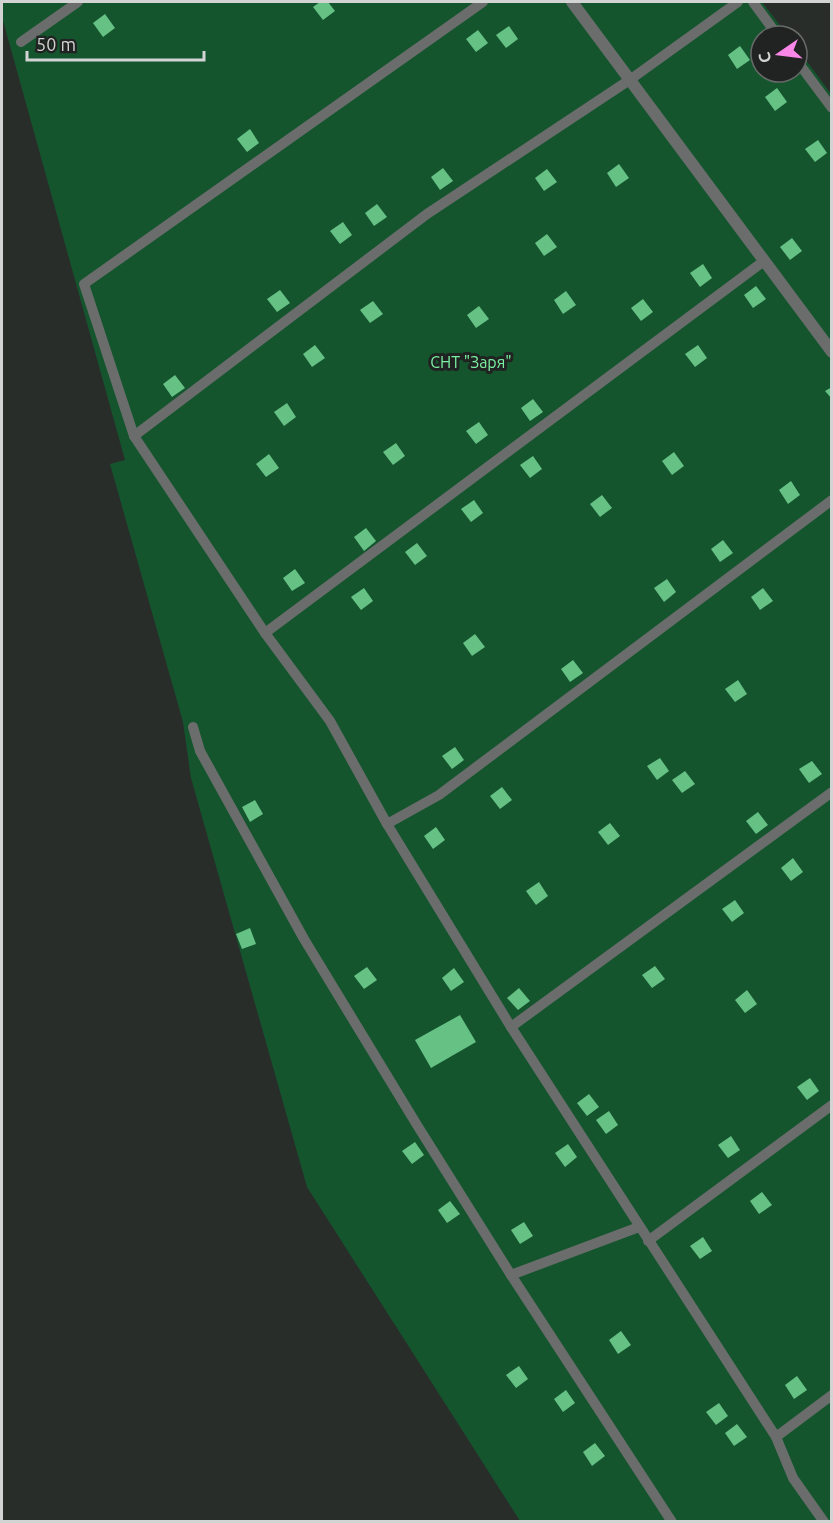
<svg xmlns="http://www.w3.org/2000/svg" width="833" height="1523" font-family="Ubuntu,sans-serif">
	<style>
		.green { fill: #14552e }
		.building { fill: #66c184 }
		.lines { fill: none; stroke-linecap: round; stroke-linejoin: round }
		.lane { stroke: #6b6d6c; stroke-width: 10 }
		.street { stroke: #6b6d6c; stroke-width: 12 }
		.labels { text-anchor: middle; stroke-width: 6; stroke-linejoin: round; paint-order: stroke }
		.park-label { font-size: 16px; fill: #7af1a2; stroke: #202321 }
	</style>
	<rect width="100%" height="100%" fill="#292d2a"/>
	<path class="green" d="M2,2H762L788,36H761V72H797V48L831,94V1521H520L307,1187L191,778L183,722L110,464L125,460L2,17Z"/>
	<g class="building">
		<path d="M320,2H328L335,11L323,20L313,7Z"/>
		<path d="M105,14L115,28L103,37L93,23Z"/>
		<path d="M509,26L518,39L506,48L496,35Z"/>
		<path d="M478,30L488,43L476,52L466,39Z"/>
		<path d="M740,46L750,60L737,69L728,55Z"/>
		<path d="M777,88L787,102L775,111L765,97Z"/>
		<path d="M250,129L259,143L247,152L237,139Z"/>
		<path d="M818,140L827,153L815,162L805,149Z"/>
		<path d="M619,164L629,178L616,187L607,173Z"/>
		<path d="M443,168L453,181L440,190L431,177Z"/>
		<path d="M547,169L557,182L544,191L535,178Z"/>
		<path d="M377,204L387,217L374,226L365,213Z"/>
		<path d="M343,222L352,235L340,244L330,231Z"/>
		<path d="M547,234L557,247L544,256L535,243Z"/>
		<path d="M792,238L802,251L790,260L780,247Z"/>
		<path d="M703,264L712,278L700,287L690,273Z"/>
		<path d="M756,286L766,299L753,308L744,295Z"/>
		<path d="M280,290L290,303L277,312L267,299Z"/>
		<path d="M566,291L576,305L563,314L554,300Z"/>
		<path d="M643,299L653,312L641,321L631,308Z"/>
		<path d="M373,301L383,314L370,323L360,310Z"/>
		<path d="M479,306L489,319L476,328L467,315Z"/>
		<path d="M315,345L325,358L312,367L303,354Z"/>
		<path d="M698,345L707,358L695,367L685,354Z"/>
		<path d="M175,375L185,388L172,397L163,384Z"/>
		<path d="M832,387V399L825,391Z"/>
		<path d="M533,399L543,412L530,421L521,408Z"/>
		<path d="M287,403L296,417L284,426L274,412Z"/>
		<path d="M479,422L488,435L476,444L466,431Z"/>
		<path d="M396,443L405,456L393,465L383,452Z"/>
		<path d="M674,452L684,466L672,475L662,461Z"/>
		<path d="M269,454L279,468L266,477L256,464Z"/>
		<path d="M533,456L542,469L530,478L520,465Z"/>
		<path d="M791,481L800,495L788,504L779,490Z"/>
		<path d="M602,495L612,508L600,517L590,504Z"/>
		<path d="M474,500L483,513L471,522L461,509Z"/>
		<path d="M366,528L376,541L364,551L354,537Z"/>
		<path d="M723,540L733,553L720,562L711,549Z"/>
		<path d="M417,543L427,556L415,565L405,552Z"/>
		<path d="M295,569L305,583L292,591L283,578Z"/>
		<path d="M667,579L676,592L664,602L654,588Z"/>
		<path d="M364,588L373,601L361,610L351,597Z"/>
		<path d="M763,588L773,601L760,610L751,597Z"/>
		<path d="M475,634L485,647L472,656L463,643Z"/>
		<path d="M573,660L583,673L570,682L561,669Z"/>
		<path d="M738,680L747,694L735,702L725,689Z"/>
		<path d="M455,747L464,760L452,769L442,756Z"/>
		<path d="M660,758L669,771L657,780L647,766Z"/>
		<path d="M812,761L822,774L809,783L799,769Z"/>
		<path d="M685,771L695,784L682,793L672,780Z"/>
		<path d="M502,787L512,800L500,809L490,796Z"/>
		<path d="M255,800L263,814L250,822L242,807Z"/>
		<path d="M758,812L768,825L756,834L746,821Z"/>
		<path d="M610,823L620,836L608,845L598,832Z"/>
		<path d="M436,827L445,840L433,849L424,836Z"/>
		<path d="M793,858L803,872L791,881L781,868Z"/>
		<path d="M539,882L548,896L536,905L526,891Z"/>
		<path d="M735,900L744,913L732,922L722,909Z"/>
		<path d="M250,928L256,944L242,949L236,934Z"/>
		<path d="M655,966L665,979L652,988L642,975Z"/>
		<path d="M367,967L377,980L364,989L354,976Z"/>
		<path d="M454,968L464,982L451,991L442,978Z"/>
		<path d="M519,988L530,1001L518,1010L507,998Z"/>
		<path d="M747,990L757,1004L745,1013L735,1000Z"/>
		<path d="M460,1015L476,1042L431,1068L415,1040Z"/>
		<path d="M810,1078L819,1091L807,1100L797,1087Z"/>
		<path d="M589,1094L599,1107L587,1116L577,1103Z"/>
		<path d="M609,1111L618,1125L606,1134L596,1120Z"/>
		<path d="M731,1136L740,1150L728,1158L718,1145Z"/>
		<path d="M415,1142L424,1155L412,1164L402,1151Z"/>
		<path d="M568,1144L577,1157L565,1167L555,1153Z"/>
		<path d="M762,1192L772,1205L759,1214L750,1201Z"/>
		<path d="M450,1201L460,1214L447,1223L438,1210Z"/>
		<path d="M524,1222L533,1236L520,1244L511,1230Z"/>
		<path d="M703,1237L712,1251L700,1259L690,1246Z"/>
		<path d="M621,1331L631,1345L618,1354L609,1340Z"/>
		<path d="M519,1366L528,1379L516,1388L506,1375Z"/>
		<path d="M797,1376L807,1390L794,1399L785,1385Z"/>
		<path d="M566,1390L575,1403L563,1412L554,1399Z"/>
		<path d="M719,1403L728,1416L716,1425L706,1412Z"/>
		<path d="M737,1424L747,1437L734,1446L725,1433Z"/>
		<path d="M595,1443L605,1456L592,1466L583,1452Z"/>
	</g>
	<g class="lines">
		<g class="lane">
			<path d="M483,2L84,284L134,436L265,633L330,721L387,824L511,1027L776,1437L793,1478L824,1522"/>
			<path d="M753,2L778,36"/>
			<path d="M21,42L78,2"/>
			<path d="M797,61L832,108"/>
			<path d="M134,436L427,214L631,79L738,2"/>
			<path d="M265,633L764,261"/>
			<path d="M193,727L200,751L304,939L417,1125L511,1275L672,1522"/>
			<path d="M387,824L439,795L832,500"/>
			<path d="M511,1027L832,792"/>
			<path d="M648,1241L832,1105"/>
			<path d="M511,1275L639,1227"/>
			<path d="M776,1437L832,1395"/>
		</g>
		<path class="street" d="M572,2L832,352"/>
	</g>
	<g class="labels">
		<g class="park-label">
			<text x="471" y="368">СНТ "Заря"</text>
		</g>
	</g>
	<rect width="833" height="1523" fill="none" stroke="#d1d4d2" stroke-width="6"/>
	<g transform="translate(779 54) rotate(256)"><circle r="28" fill="#202321" stroke="#676a68" stroke-width="1.5"/>
	<path d="M0-4.5L10 22L0 15L-10 22Z" fill="#f987e8"/>
	<text y="-9" font-size="16" font-weight="bold" text-anchor="middle" fill="#d1d4d2">С</text>
	</g>
	<path d="M27 51v9h177v-9" fill="none" stroke="#d1d4d2" stroke-width="3"/>
	<text x="36" y="51" font-size="18" fill="#d1d4d2" stroke="#202321" stroke-width="4.5" paint-order="stroke">50 m</text>
</svg>
